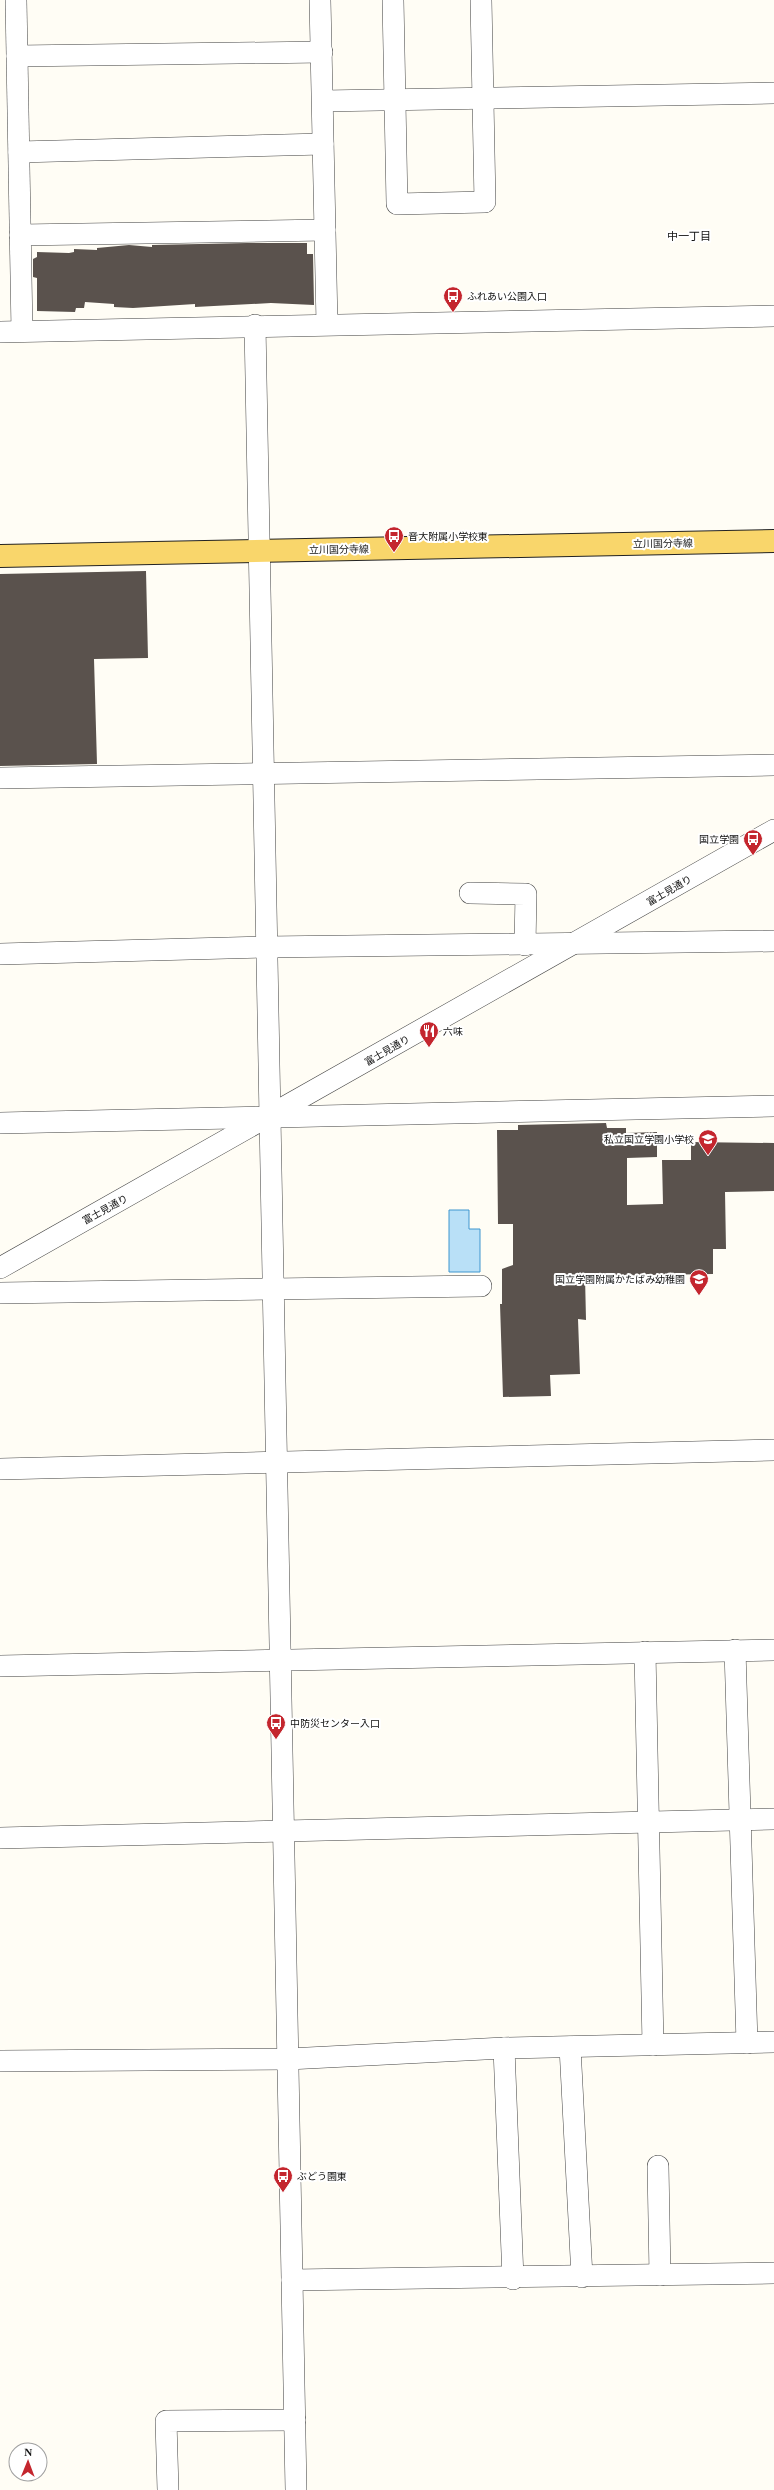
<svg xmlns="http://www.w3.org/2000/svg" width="774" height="2490" font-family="'Times New Roman','Noto Sans JP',serif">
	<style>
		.water { fill: #b9e0f7; stroke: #3f96cf }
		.building { fill: #5a524d }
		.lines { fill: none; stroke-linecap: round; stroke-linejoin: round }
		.minor-casing { stroke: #444; stroke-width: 22 }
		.major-casing { stroke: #222; stroke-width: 24 }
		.minor { stroke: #fff; stroke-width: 21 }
		.major { stroke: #f9d66b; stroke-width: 22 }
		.labels { text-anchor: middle; stroke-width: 4; stroke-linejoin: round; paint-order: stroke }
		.poi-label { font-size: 10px; fill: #111; stroke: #fff; text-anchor: start }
		.street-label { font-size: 10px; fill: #111; stroke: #fff }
		.neighbourhood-label { font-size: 11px; fill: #111; stroke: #fff }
	</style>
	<rect width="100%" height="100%" fill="#fffdf5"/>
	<path class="water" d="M449,1210H469V1229H480V1272H449Z"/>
	<g class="building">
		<path d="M247,243H307V254H313L314,305L271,303L195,307V304L133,308L114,307V304L85,302L84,308H76L75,312L37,311V278L33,277V259L37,257V252L69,253L74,252V249L97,250V248L129,245L152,247V245Z"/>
		<path d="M146,571L148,658L94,659L97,764L0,766V574Z"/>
		<path d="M606,1123L607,1128H626V1133L657,1132V1157L627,1158V1205L663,1204L662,1160H691V1142L774,1143V1191L725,1192L726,1249H713V1274L585,1276L586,1320L578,1319L580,1374L550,1375L551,1396L503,1397L500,1304H502V1269L513,1265V1224H498L497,1130H518V1125Z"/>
	</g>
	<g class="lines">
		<g class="minor-casing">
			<g id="minor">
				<path d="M16,0L22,331"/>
				<path d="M320,0L327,324"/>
				<path d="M393,0L397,204L485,202L481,0"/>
				<path d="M17,56L322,52"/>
				<path d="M323,101L774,93"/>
				<path d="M19,152L323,144"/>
				<path d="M20,235L325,230"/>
				<path d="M255,325L296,2490"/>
				<path d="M0,332L774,316"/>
				<path d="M0,778L774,765"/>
				<path d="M470,893L526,894L525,945"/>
				<path d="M0,954L266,947L774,941"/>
				<path d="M0,1123L774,1106"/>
				<path d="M0,1268L774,830"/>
				<path d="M0,1293L481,1286"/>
				<path d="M0,1469L774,1450"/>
				<path d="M735,1650L747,2043"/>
				<path d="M645,1652L653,2045"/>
				<path d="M0,1666L774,1650"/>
				<path d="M0,1838L774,1819"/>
				<path d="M570,2047L582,2277"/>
				<path d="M504,2048L513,2279"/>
				<path d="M0,2061L288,2059L504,2048L774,2042"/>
				<path d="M658,2166L660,2275"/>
				<path d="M292,2280L774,2273"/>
				<path d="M168,2490L166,2421L295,2420"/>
			</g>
		</g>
		<g class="major-casing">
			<path id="major" d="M0,556L774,541"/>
		</g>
		<use href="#minor" class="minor"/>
		<use href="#major" class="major"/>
	</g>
	<defs>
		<g id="bus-pin" transform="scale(1)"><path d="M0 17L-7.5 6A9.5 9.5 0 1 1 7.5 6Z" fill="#c4262e" stroke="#fff"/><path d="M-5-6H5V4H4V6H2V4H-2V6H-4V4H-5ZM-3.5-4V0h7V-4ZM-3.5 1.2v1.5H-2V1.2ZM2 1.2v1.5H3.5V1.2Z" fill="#fff"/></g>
		<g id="restaurant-pin" transform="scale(1)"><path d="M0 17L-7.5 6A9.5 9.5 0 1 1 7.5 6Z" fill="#c4262e" stroke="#fff"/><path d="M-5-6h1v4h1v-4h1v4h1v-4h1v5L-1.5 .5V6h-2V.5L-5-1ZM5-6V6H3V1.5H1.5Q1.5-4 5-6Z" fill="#fff"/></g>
		<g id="school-pin" transform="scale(1)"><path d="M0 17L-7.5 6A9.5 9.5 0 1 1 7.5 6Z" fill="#c4262e" stroke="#fff"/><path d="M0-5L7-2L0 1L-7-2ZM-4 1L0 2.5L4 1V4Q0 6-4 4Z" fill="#fff"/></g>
	</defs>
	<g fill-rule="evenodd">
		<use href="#bus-pin" x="453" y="296"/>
		<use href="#bus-pin" x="394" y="536"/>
		<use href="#bus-pin" x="753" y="839"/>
		<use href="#restaurant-pin" x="429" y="1031"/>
		<use href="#school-pin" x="708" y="1139"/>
		<use href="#school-pin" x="699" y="1279"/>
		<use href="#bus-pin" x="276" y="1723"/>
		<use href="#bus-pin" x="283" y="2176"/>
	</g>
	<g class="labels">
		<g class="poi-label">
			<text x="467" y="300">ふれあい公園入口</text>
			<text x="408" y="540">音大附属小学校東</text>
			<text x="739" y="843" text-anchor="end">国立学園</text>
			<text x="443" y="1035">六味</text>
			<text x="694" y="1143" text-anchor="end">私立国立学園小学校</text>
			<text x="685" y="1283" text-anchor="end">国立学園附属かたばみ幼稚園</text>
			<text x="290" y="1727">中防災センター入口</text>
			<text x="297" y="2180">ぶどう園東</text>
		</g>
		<g class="street-label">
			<text transform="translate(663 543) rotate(-1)" y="4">立川国分寺線</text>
			<text transform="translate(339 549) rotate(-1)" y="4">立川国分寺線</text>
			<text transform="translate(669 890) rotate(-30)" y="4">富士見通り</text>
			<text transform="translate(387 1050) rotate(-30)" y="4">富士見通り</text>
			<text transform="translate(105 1209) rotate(-29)" y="4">富士見通り</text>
		</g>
		<g class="neighbourhood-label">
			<text x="689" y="240">中一丁目</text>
		</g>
	</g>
	<g transform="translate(28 2462) rotate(1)"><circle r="19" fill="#ffffff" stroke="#a0a0a0"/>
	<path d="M0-3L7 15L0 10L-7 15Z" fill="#c4262e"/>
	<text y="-6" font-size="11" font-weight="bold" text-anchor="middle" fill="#111111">N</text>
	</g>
</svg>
